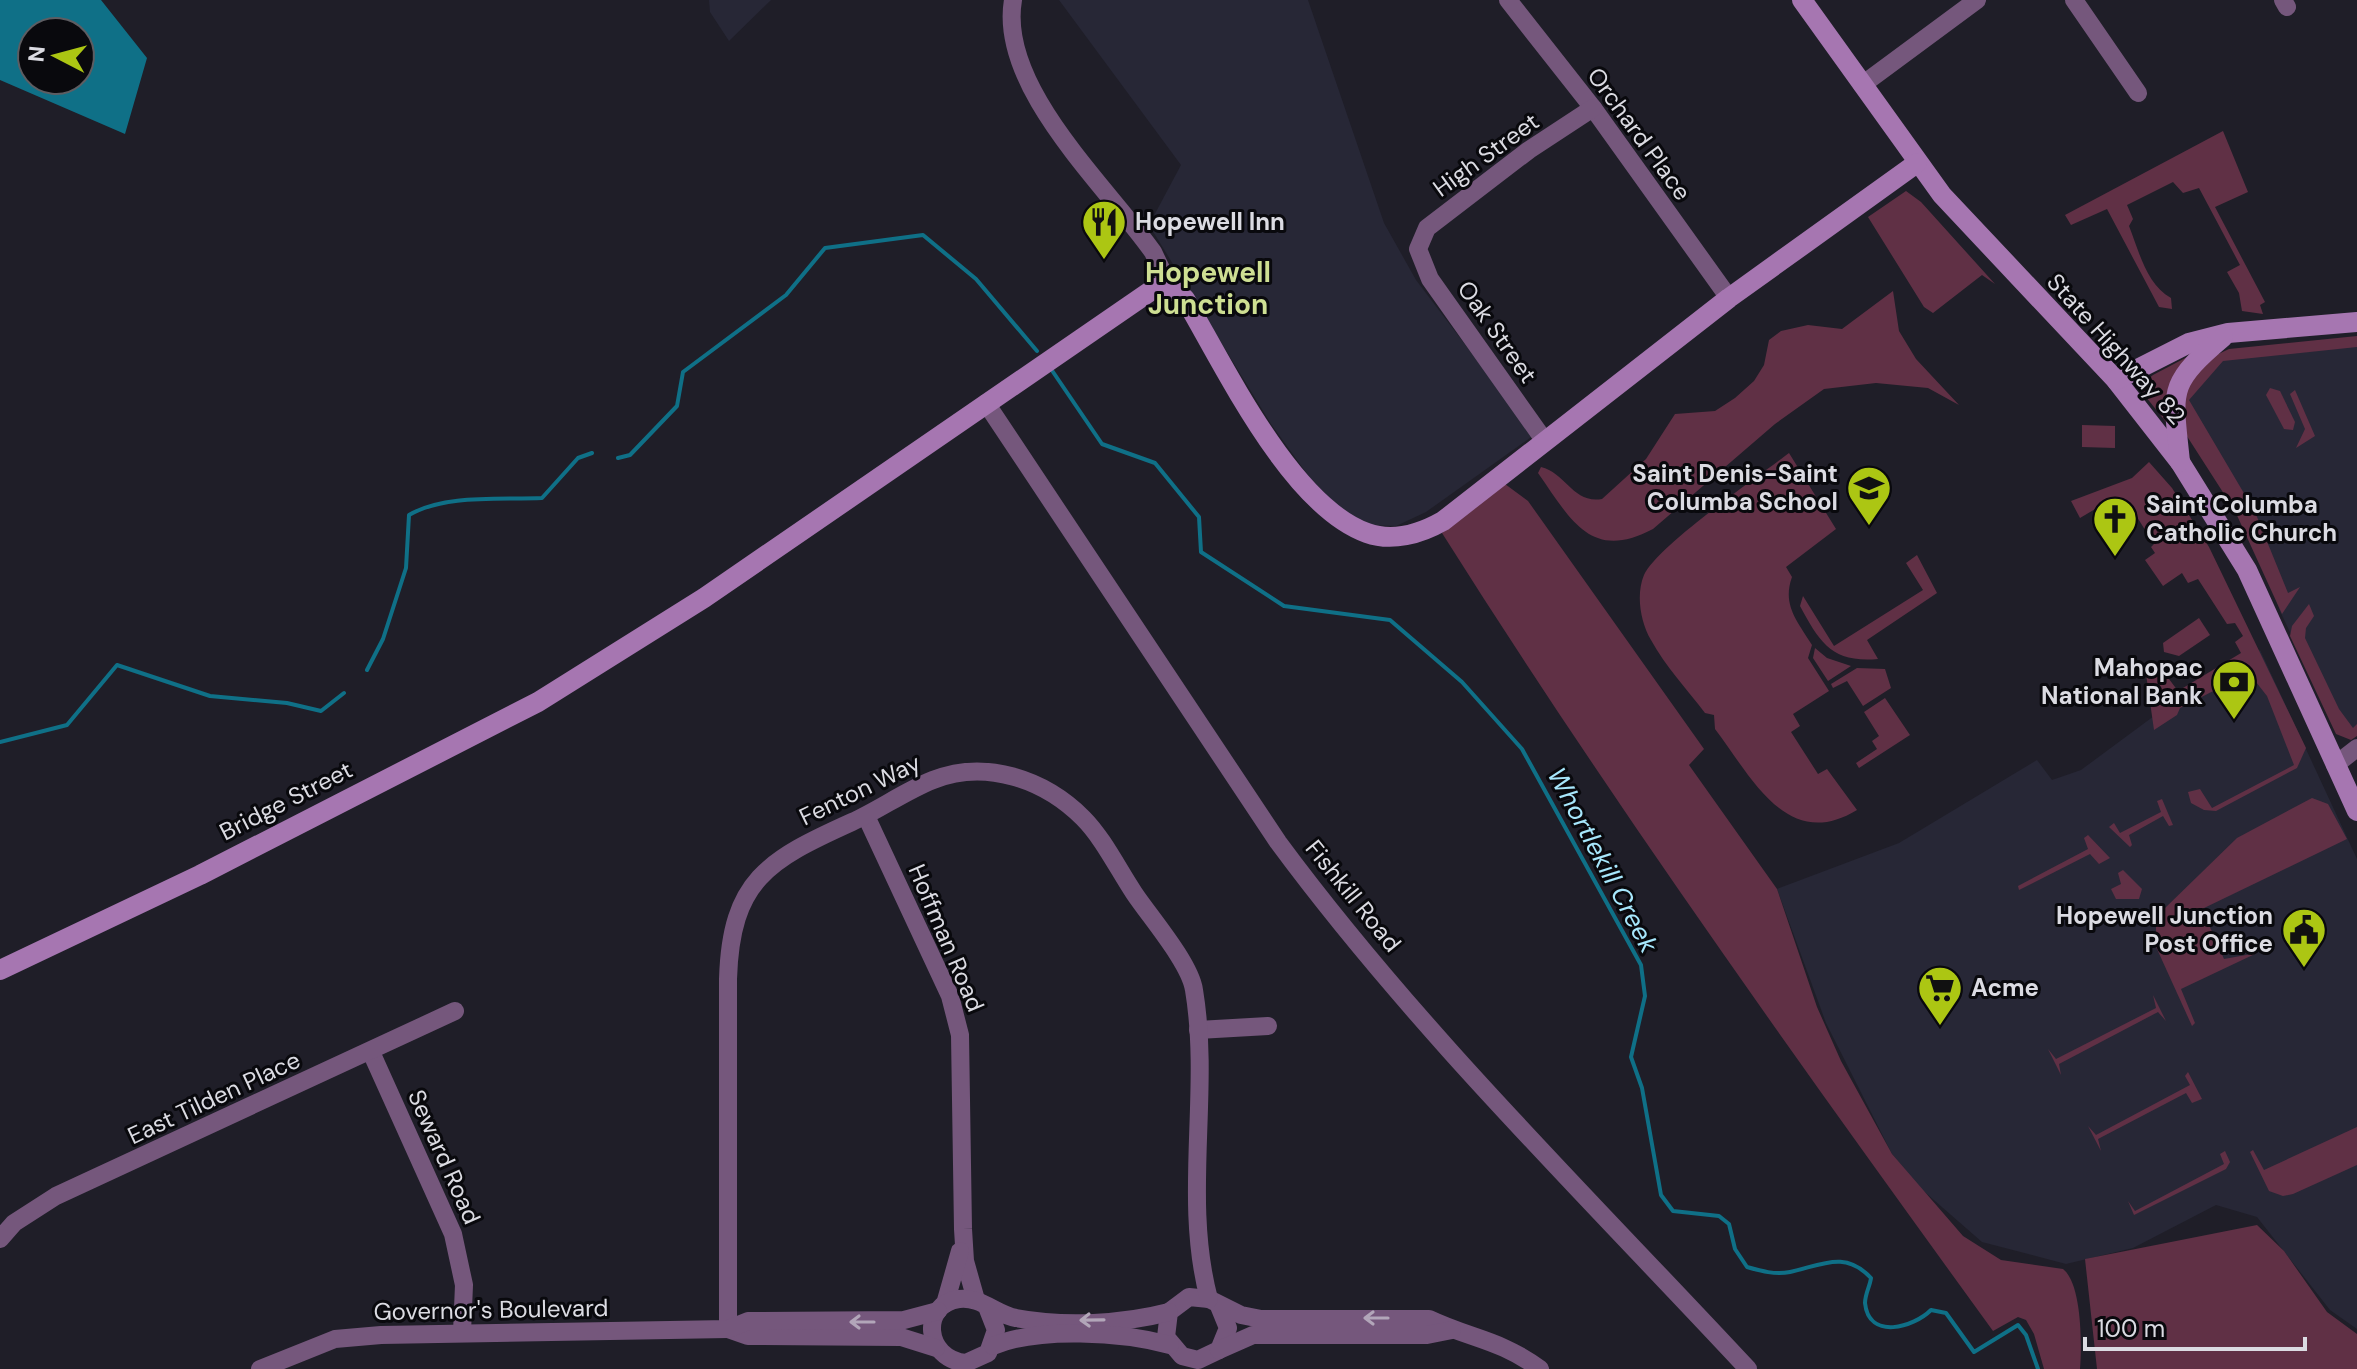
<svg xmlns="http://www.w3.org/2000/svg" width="2357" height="1369" font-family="'DM Sans',sans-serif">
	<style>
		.built { fill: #272736 }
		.green { fill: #603045 }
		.water { fill: #0f7087; fill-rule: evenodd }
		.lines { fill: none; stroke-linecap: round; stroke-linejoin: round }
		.stream { stroke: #0f7087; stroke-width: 4 }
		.street { stroke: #75577c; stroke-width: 18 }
		.secondary { stroke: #a676b1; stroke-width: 20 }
		.oneway { stroke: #b2a6b9 }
		.labels { text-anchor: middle; stroke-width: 6; stroke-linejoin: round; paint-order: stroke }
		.street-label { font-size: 24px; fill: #dbdbe2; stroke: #09090d }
		.poi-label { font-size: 24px; font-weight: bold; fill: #dbdbe2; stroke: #09090d; text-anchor: start }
		.water-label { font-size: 26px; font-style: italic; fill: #a7e7fc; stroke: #09090d }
		.quarter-label { font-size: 28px; font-weight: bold; fill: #cedf93; stroke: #09090d }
	</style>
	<rect width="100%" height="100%" fill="#1f1e28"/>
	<g class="built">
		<path d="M709,0H771L729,41L710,12Z"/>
		<path d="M1059,0H1308L1384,223L1416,280L1534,435L1426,512L1396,526L1364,525L1339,507L1310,478L1271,424L1149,225L1181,165Z"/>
		<path d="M2357,339V731L2338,734L2280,611L2251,531L2187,432L2188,382L2215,359Z"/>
		<path d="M2260,650L2357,859V1329L2330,1310L2257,1217L2216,1205L2133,1248L2066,1264L1982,1242L1919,1187L1892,1154L1826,1023L1777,889L1899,843L2037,760L2052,780L2081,770L2177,699Z"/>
	</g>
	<g class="green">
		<path d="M2223,131L2248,192L2215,207L2265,302L2260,305L2263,314L2242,311L2239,293L2227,272L2240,265L2199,188L2183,193L2173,182L2127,205L2133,219L2129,226C2139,251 2146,284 2171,298L2172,309L2159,307L2107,209L2071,225L2065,215Z"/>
		<path d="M1906,191L1921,202L1995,284L1982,275L1933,313L1924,307L1868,217Z"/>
		<path d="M1893,291L1899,331L1916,359L1959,405L1928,388L1876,383L1824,389L1775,424L1653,529C1591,562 1571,520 1538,473L1541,467C1566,473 1573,504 1602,499L1646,459L1675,414L1715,411L1735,398L1754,381L1764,365L1769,340L1781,331L1808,325L1842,329Z"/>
		<path d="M2357,336V347L2223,361L2189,400L2255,512L2288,593L2300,587L2282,614L2235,511L2183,430L2187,380L2212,357L2229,349Z"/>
		<path d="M2189,356L2168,420L2166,422L2138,387L2153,375Z"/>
		<path d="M2270,388L2280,391L2295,422L2293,430L2284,429L2266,395Z"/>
		<path d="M2295,390L2315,436L2296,448L2305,429L2290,394Z"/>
		<path d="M2082,425L2115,426V448L2082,447Z"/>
		<path d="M1789,453L1836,529L1786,567L1792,577C1782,605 1797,621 1812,645L1808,658L1829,691L1793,714L1800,726L1791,732L1818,774L1827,769L1857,810C1787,853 1751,776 1715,729L1714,715L1705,713C1687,689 1665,666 1651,640C1640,621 1636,594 1644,575C1657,546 1759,476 1789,453Z"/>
		<path d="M2149,462L2172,488L2209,547L2306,748L2297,768L2216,811L2204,810L2191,803L2188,792L2200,789L2212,808L2294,765L2267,696L2256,682L2227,684L2180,708L2177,715L2154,730L2146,674L2169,679L2178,691L2241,653L2235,642L2243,636L2235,623L2227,624L2198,579L2188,583L2182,573L2163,586L2145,560L2155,553L2151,547L2154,544L2130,506L2107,502L2080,518L2071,501L2132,478Z"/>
		<path d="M1505,484L1528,501L1704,749L1689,765L1777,889L1817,1007L1841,1061L1892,1154L1963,1236L2001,1260L2063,1269C2082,1284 2082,1345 2080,1369H2044L2034,1334L2026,1320L2018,1317L1993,1331C1803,1069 1615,807 1442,533Z"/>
		<path d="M1917,555L1937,593L1867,640L1878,659C1832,663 1820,643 1800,606L1803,596L1834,646L1923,590L1906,563Z"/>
		<path d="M2309,604L2314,616L2306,628L2305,638L2339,709L2353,728L2357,724V736L2351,740L2336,734L2290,636L2292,626Z"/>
		<path d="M2199,618L2210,635L2179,656L2164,652L2163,643Z"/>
		<path d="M1815,648L1827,658L1851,666L1828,681L1813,658Z"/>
		<path d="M1857,668L1885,669L1891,688L1863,706L1847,681L1833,688L1831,684Z"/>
		<path d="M1885,698L1910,735L1859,768L1856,763L1877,749L1872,741L1879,736L1864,712Z"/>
		<path d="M2312,798L2328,804L2347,839L2202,909L2224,959L2257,953L2181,989L2195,1023L2192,1026L2152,938L2156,933V921L2163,910L2237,838Z"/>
		<path d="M2162,799L2173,825L2169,826L2163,816L2129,835L2132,845L2130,847L2109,827L2114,823L2120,833L2161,812L2157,801Z"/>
		<path d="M2088,835L2110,858L2099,864L2090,854L2019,890L2018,886L2088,849L2084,838Z"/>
		<path d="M2123,870L2142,889L2139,899H2116L2111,889L2121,884L2118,873Z"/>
		<path d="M2153,995L2166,1021L2158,1012L2059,1064L2061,1075L2048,1049L2056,1059L2156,1008Z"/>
		<path d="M2188,1072L2202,1099L2192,1103L2186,1093L2098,1139L2101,1151L2088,1126L2096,1135L2190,1085L2185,1076Z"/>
		<path d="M2357,1127V1165L2293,1194L2283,1196L2269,1191L2250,1152L2253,1150L2264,1170Z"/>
		<path d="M2225,1151L2230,1162L2226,1169L2134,1215L2128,1201L2135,1211L2224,1164L2220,1154Z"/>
		<path d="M2257,1225L2284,1251L2327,1312L2357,1334V1369H2097L2085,1259Z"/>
	</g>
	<path class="water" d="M0,0H101L147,58L125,134L0,80ZM32,32H80V80H32Z"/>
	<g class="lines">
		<g class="stream">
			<path d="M1051,369L1102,444L1155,463L1199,517L1201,552L1284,606L1390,620L1462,682L1522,749L1641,965L1645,996L1631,1057L1642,1088L1661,1195L1673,1211L1719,1216L1729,1224L1735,1249L1747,1267C1761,1271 1775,1275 1790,1272C1822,1265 1845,1250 1871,1278C1870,1286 1865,1294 1865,1303C1869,1341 1914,1327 1931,1310L1946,1313L1974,1352L2018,1325L2026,1335L2038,1369"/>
			<path d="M618,458L630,455L677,406L683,372L786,295L825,248L923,235L976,279L1037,351"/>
			<path d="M367,670L383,639L406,568L409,515C445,494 501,500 542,498L578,458L592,453"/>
			<path d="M0,742L67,725L117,665L210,696L287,703L321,711L344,693"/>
		</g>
		<g class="street">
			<path d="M1013,0C998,87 1105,184 1153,252L1164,275V289"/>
			<path d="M1508,0L1593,108L1729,298"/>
			<path d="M2074,0L2138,93"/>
			<path d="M2283,0L2287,7"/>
			<path d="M1862,85L1977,0"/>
			<path d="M986,403L1278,842C1416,1029 1590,1199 1748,1369"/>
			<path d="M1544,440L1430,279L1418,249L1427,228L1529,150L1593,108"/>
			<path d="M2335,765L2357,748"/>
			<path d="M866,816L950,996L960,1035L963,1229L965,1261L976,1300"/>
			<path d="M1198,1030L1268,1026"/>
			<path d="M371,1052L453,1234L464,1285L462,1332"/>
			<path d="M0,1239L14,1223L56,1196L455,1011"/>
			<path d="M945,1304L960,1251"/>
			<path d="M1219,1306L1228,1328L1219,1350L1198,1360L1182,1356L1166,1337L1169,1312L1189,1297L1209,1299L1241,1315L1261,1319H1429C1471,1339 1499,1339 1540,1369"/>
			<path d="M987,1307L996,1330L988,1353L966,1363C924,1359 920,1304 959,1299C980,1296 997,1315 1016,1318C1064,1327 1123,1324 1169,1312"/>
			<path d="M728,1329V979C731,880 768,860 852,822C879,810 905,791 933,780C985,759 1044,779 1083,818C1103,838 1118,869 1134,893C1150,917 1190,963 1194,990C1211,1092 1182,1198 1209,1299"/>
			<path d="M728,1329L748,1336L901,1337L936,1348"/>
			<path d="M993,1346C1038,1327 1122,1332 1170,1345"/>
			<path d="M1219,1350L1253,1335H1427L1452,1330"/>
			<path d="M260,1369L335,1339L381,1335L728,1329L748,1321L904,1320L938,1311"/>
		</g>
		<g class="secondary">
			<path d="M1802,0L1942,195L2116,380L2180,462L2247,570L2357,811"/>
			<path d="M2116,380L2189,343L2228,333L2357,322"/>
			<path d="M2180,462C2173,391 2166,385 2223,337"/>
			<path d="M0,970L200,875L538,702L704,598L1155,288L1177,292L1185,299C1225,367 1291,506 1367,533C1392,542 1420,534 1443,521L1729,298L1917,163"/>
		</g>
	</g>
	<defs><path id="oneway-shaft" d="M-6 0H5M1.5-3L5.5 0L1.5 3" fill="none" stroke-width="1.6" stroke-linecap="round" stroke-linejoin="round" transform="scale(2)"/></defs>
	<g class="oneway">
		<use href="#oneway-shaft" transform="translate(1376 1318) rotate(180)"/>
		<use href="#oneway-shaft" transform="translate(1092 1320) rotate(179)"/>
		<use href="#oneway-shaft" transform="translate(862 1322) rotate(180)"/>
	</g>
	<defs>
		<g id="restaurant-pin" transform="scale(2.3)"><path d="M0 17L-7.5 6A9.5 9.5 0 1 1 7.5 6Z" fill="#acc613" stroke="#09090d"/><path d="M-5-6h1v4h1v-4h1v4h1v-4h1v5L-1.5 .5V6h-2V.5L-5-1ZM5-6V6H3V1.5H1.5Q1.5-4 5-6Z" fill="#111"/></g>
		<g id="school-pin" transform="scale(2.3)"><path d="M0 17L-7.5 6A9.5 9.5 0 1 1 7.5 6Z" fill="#acc613" stroke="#09090d"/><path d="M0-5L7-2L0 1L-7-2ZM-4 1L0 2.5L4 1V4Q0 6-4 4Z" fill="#111"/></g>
		<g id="church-pin" transform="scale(2.3)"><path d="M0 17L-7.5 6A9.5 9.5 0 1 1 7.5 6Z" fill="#acc613" stroke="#09090d"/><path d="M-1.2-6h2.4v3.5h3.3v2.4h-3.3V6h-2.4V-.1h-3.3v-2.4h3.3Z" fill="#111"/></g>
		<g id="bank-pin" transform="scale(2.3)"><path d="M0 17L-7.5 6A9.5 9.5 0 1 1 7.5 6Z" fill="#acc613" stroke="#09090d"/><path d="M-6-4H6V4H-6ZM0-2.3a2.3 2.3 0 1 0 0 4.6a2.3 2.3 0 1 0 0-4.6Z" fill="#111"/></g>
		<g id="civic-pin" transform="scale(2.3)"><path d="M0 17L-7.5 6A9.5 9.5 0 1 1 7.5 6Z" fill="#acc613" stroke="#09090d"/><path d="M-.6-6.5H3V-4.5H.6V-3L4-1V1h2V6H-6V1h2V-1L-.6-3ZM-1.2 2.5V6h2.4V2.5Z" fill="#111"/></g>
		<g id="supermarket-pin" transform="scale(2.3)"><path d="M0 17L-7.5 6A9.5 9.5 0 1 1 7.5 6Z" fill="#acc613" stroke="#09090d"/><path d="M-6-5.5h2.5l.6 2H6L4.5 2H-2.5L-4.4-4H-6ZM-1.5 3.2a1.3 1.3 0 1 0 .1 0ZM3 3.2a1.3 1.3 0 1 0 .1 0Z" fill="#111"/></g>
	</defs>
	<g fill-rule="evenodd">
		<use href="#restaurant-pin" x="1104" y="222"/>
		<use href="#school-pin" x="1869" y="488"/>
		<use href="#church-pin" x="2115" y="519"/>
		<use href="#bank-pin" x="2234" y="682"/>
		<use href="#civic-pin" x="2304" y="930"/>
		<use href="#supermarket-pin" x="1940" y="988"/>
	</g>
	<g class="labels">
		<g class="street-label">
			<text transform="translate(1639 134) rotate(54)" y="8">Orchard Place</text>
			<text transform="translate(1486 155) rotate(-36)" y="8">High Street</text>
			<text transform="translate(1497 332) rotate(55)" y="8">Oak Street</text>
			<text transform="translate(2116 349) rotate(48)" y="8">State Highway 82</text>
			<text transform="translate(860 790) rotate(-26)" y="8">Fenton Way</text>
			<text transform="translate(286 801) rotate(-27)" y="8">Bridge Street</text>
			<text transform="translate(1353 896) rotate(51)" y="8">Fishkill Road</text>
			<text transform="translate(946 938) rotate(67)" y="8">Hoffman Road</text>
			<text transform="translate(214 1098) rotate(-25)" y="8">East Tilden Place</text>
			<text transform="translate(444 1157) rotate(66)" y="8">Seward Road</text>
			<text transform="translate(491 1310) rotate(-1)" y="8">Governor's Boulevard</text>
		</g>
		<g class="poi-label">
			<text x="1135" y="230">Hopewell Inn</text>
			<text x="1838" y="482" text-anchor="end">Saint Denis-Saint<tspan x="1838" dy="28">Columba School</tspan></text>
			<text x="2146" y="513">Saint Columba<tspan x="2146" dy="28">Catholic Church</tspan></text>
			<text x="2203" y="676" text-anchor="end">Mahopac<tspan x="2203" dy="28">National Bank</tspan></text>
			<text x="2273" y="924" text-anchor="end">Hopewell Junction<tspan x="2273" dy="28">Post Office</tspan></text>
			<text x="1971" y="996">Acme</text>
		</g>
		<g class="water-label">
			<text transform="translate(1603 860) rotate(62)" y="9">Whortlekill Creek</text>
		</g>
		<g class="quarter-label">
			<text x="1208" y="282">Hopewell<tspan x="1208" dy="32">Junction</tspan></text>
		</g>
	</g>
	<g transform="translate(56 56) rotate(276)"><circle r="38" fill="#09090d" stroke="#5d5d62" stroke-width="2"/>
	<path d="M0-6L14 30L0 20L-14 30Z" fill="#acc613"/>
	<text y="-12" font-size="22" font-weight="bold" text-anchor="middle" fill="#dbdbe2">N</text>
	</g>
	<path d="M2085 1337v12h220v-12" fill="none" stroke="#dbdbe2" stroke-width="4"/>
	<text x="2097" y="1337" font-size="24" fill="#dbdbe2" stroke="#09090d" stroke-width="6" paint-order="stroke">100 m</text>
</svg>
